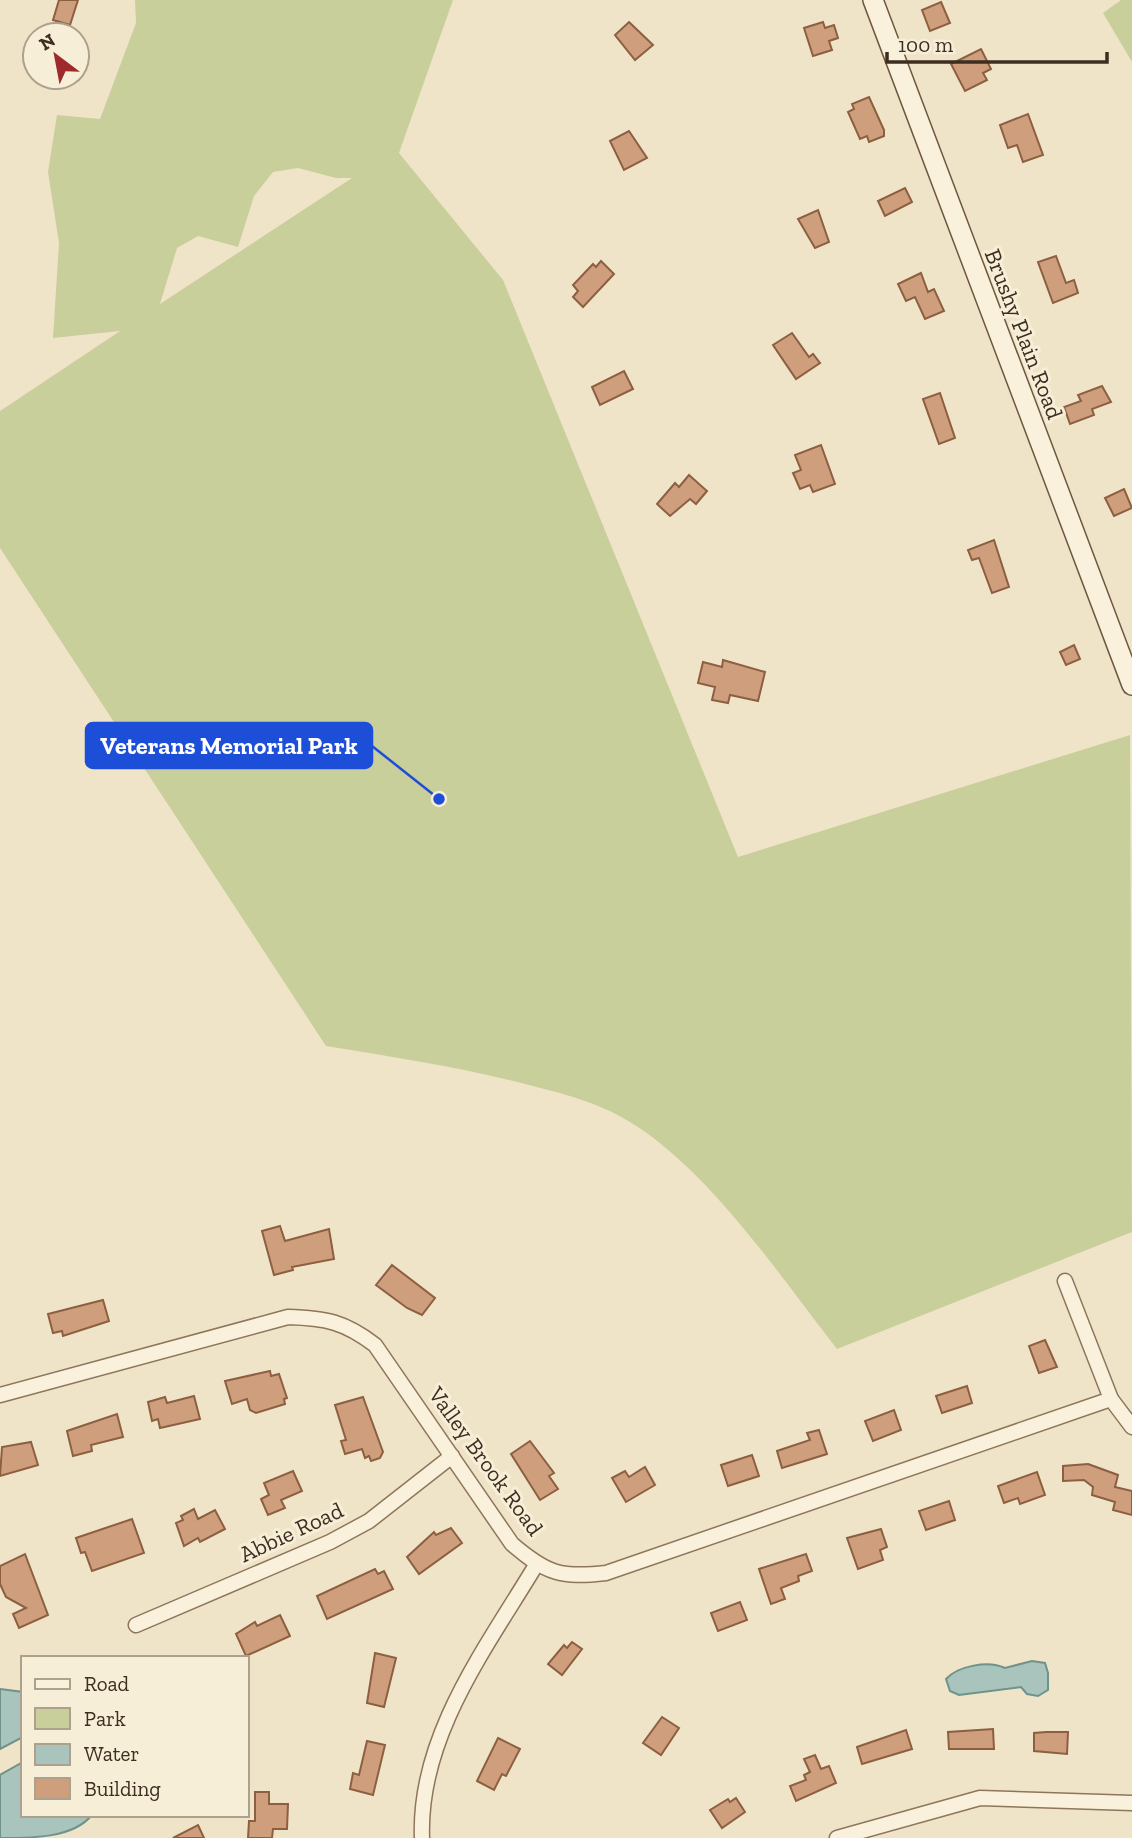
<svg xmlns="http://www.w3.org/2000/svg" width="1132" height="1838" font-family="'Zilla Slab',serif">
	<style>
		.green { fill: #c9cf9b; fill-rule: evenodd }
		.water { fill: #a9c4bc; stroke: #6f938a; stroke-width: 2 }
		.building { fill: #cf9f7d; stroke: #8d5f41; stroke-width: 2 }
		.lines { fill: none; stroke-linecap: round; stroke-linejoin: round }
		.minor-casing { stroke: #8d765c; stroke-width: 17 }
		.secondary-casing { stroke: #6f573f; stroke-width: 22 }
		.minor { stroke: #faf1dc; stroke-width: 14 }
		.secondary { stroke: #faf1dc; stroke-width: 19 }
		.labels { text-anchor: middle; stroke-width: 6; stroke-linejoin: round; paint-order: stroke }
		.street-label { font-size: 23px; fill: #3d2e20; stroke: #f7eed8 }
		.leader { fill: none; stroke: #1d4ed8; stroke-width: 2.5 }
		.callout-dot { fill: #1d4ed8; stroke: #f7eed8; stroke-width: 2.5 }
		.callout { fill: #1d4ed8; stroke: #1d4ed8; stroke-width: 2.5 }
		.callout-label { font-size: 24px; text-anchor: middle; font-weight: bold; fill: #fff }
	</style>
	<rect width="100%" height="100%" fill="#f0e4c8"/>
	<g class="green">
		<path d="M135,0H453L399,153L503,280L738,857L1130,735L1132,1232L837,1349C779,1275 710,1171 630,1122C598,1102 561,1093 525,1084C459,1067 393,1057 326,1046L0,548V411L120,331L53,338L59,243L48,172L57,115L100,119L136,23ZM298,168L336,178H352L160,304L177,248L198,236L238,247L254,196L273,172Z"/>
		<path d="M1121,0H1132V62L1103,13Z"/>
	</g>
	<g class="water">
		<path d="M1032,1661L1045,1663L1048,1673V1690L1038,1696L1027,1694L1021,1687L959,1695L950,1691L946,1679C958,1666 988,1660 1005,1668Z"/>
		<path d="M0,1689L23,1692V1737L0,1749Z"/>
		<path d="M23,1762V1815H92C73,1838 34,1838 0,1838V1775Z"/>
	</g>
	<g class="building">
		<path d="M59,0H78L70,25L53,20Z"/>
		<path d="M941,2L950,23L930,31L922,10Z"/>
		<path d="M629,22L653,45L635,60L615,35Z"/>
		<path d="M823,22L825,28L834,25L838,38L829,41L832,50L813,56L804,28Z"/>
		<path d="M981,49L991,69L983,73L987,80L965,91L951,64Z"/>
		<path d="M869,97L884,130V136L869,142L867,136L860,139L848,112L854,109L852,104Z"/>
		<path d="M1028,114L1043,155L1023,162L1017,145L1008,148L1000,125Z"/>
		<path d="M629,131L647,158L624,170L610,141Z"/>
		<path d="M905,188L912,202L885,216L878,201Z"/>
		<path d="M818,210L829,242L815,248L798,219Z"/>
		<path d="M1056,256L1066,283L1074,280L1078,293L1053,303L1038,262Z"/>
		<path d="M601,261L614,274L583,307L573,297L578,291L573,285L593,264L596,267Z"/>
		<path d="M921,273L928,292L934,289L944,311L925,319L915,297L906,301L898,284Z"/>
		<path d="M792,333L809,357L813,354L820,363L796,379L773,345Z"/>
		<path d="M624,371L633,389L600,405L592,387Z"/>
		<path d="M1102,386L1111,402L1092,409L1094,415L1070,424L1064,407L1081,401L1078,395Z"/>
		<path d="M940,393L955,438L939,444L923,399Z"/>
		<path d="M821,445L835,484L813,492L810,485L800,489L793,473L801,470L795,455Z"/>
		<path d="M689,475L707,491L696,504L690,499L670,516L657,504L675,483L679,487Z"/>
		<path d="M1124,489L1132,508L1114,516L1105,498Z"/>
		<path d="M994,540L1009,587L992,593L979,558L972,560L968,550Z"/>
		<path d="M1074,645L1080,659L1066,665L1060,652Z"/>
		<path d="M723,660L765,672L758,701L730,695L728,703L712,700L715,687L698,683L703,662L722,667Z"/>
		<path d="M280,1226L285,1241L329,1229L334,1259L292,1267L293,1270L274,1275L262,1231Z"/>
		<path d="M392,1265L435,1298L422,1315L407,1308L376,1285Z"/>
		<path d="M103,1300L109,1321L63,1336L62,1331L53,1333L48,1314Z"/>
		<path d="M1045,1340L1057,1367L1039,1373L1029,1346Z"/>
		<path d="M270,1371L271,1376L279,1374L287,1398L284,1399L285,1404L256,1413L250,1410L247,1399L232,1404L225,1381Z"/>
		<path d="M967,1386L972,1403L942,1413L936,1396Z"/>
		<path d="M194,1396L200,1419L160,1428L158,1419L152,1421L148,1402L165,1397L167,1403Z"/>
		<path d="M363,1397L383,1452L380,1458L371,1461L369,1456L365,1458L362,1449L345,1454L341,1441L346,1440L335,1405Z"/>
		<path d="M894,1410L901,1430L873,1441L865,1421Z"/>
		<path d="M117,1414L123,1437L91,1445L92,1451L73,1456L67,1431Z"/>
		<path d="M819,1430L827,1454L782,1468L777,1451L810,1440L807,1433Z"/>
		<path d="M530,1441L554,1473L549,1476L558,1489L540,1500L511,1454Z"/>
		<path d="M31,1442L38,1465L0,1476L2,1447Z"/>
		<path d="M752,1455L759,1476L728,1486L721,1465Z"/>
		<path d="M1088,1464L1118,1475L1115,1487L1132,1491V1515L1113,1510L1115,1502L1092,1495L1093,1487L1084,1480L1063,1481V1466Z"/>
		<path d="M645,1467L655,1485L626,1502L612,1478L625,1471L629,1477Z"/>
		<path d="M293,1471L302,1491L281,1500L285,1508L268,1515L261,1499L269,1495L264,1483Z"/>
		<path d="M1037,1472L1045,1495L1020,1504L1018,1498L1004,1503L998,1486Z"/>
		<path d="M949,1501L955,1520L926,1530L919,1511Z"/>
		<path d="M194,1509L198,1519L215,1510L225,1529L200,1542L198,1538L184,1546L176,1523L183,1520L181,1516Z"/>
		<path d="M132,1519L144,1553L92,1571L85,1552L81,1553L76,1538Z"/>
		<path d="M451,1528L462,1543L419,1574L407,1557L434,1532L436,1535Z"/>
		<path d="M881,1529L887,1547L880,1550L883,1560L858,1569L847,1538Z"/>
		<path d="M25,1554L48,1615L19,1628L13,1614L26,1608L6,1597L0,1584V1566Z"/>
		<path d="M806,1554L812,1571L798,1576L799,1581L781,1588L785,1599L771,1604L759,1569Z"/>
		<path d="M375,1569L378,1574L384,1571L393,1589L327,1619L317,1596Z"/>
		<path d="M740,1602L747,1620L718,1631L711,1613Z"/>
		<path d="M280,1615L290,1636L246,1656L236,1634L255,1622L257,1626Z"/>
		<path d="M572,1642L582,1649L562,1675L548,1664L564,1645L567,1648Z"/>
		<path d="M375,1653L396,1658L384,1707L367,1703Z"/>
		<path d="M662,1717L679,1728L661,1755L643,1743Z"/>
		<path d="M993,1729L994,1749H949L948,1732Z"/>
		<path d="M906,1730L912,1749L862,1764L857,1747Z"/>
		<path d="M1046,1732H1068L1067,1754L1034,1751V1733Z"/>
		<path d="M498,1738L520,1749L506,1776L502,1774L494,1790L477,1781Z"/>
		<path d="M367,1741L385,1745L373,1795L350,1789L353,1773L359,1775Z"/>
		<path d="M815,1755L821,1769L829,1766L836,1783L796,1801L790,1786L806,1780L804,1775L810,1772L804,1759Z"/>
		<path d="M255,1792H269V1804H288L287,1829H273L272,1838H248L249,1821H255Z"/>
		<path d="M736,1798L745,1812L722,1828L710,1810L728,1799L730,1802Z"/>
		<path d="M198,1825L204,1838H173Z"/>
	</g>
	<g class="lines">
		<g class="minor-casing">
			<g id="minor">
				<path d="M1065,1281L1111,1399L1132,1427"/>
				<path d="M0,1395L288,1317C326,1318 345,1322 375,1345L512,1544C547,1574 561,1578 606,1573L1111,1399"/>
				<path d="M136,1625L330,1542L369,1521L452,1456"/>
				<path d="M422,1838C418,1737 486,1648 536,1565"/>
				<path d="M837,1838L980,1798L1132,1803"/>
			</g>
		</g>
		<g class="secondary-casing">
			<path id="secondary" d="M873,0L1132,685"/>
		</g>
		<use href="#minor" class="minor"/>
		<use href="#secondary" class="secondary"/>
	</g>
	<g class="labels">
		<g class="street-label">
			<text transform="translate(1024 334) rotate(69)" y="8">Brushy Plain Road</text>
			<text transform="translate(486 1461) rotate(54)" y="8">Valley Brook Road</text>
			<text transform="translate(291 1532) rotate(-25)" y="8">Abbie Road</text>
		</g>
	</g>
	<path class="leader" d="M439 799L372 746"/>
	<circle class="callout-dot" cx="439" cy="799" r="7"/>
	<rect class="callout" x="86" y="723" width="286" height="45" rx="7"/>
	<g class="callout-label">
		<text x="229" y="754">Veterans Memorial Park</text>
	</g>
	<rect x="21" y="1656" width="228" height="161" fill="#f7eed8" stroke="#ada18e" stroke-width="2"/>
	<rect x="35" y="1679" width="35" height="10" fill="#faf1dc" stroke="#ada18e" stroke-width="2"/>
	<text x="84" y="1691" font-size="21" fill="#3d2e20">Road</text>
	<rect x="35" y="1708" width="35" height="21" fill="#c9cf9b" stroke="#ada18e" stroke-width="2"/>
	<text x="84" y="1726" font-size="21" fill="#3d2e20">Park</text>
	<rect x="35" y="1744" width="35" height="21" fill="#a9c4bc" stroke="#ada18e" stroke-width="2"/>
	<text x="84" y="1761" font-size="21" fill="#3d2e20">Water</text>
	<rect x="35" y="1778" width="35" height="21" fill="#cf9f7d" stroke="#ada18e" stroke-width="2"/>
	<text x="84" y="1796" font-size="21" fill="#3d2e20">Building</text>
	<g transform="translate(56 56) rotate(328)"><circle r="33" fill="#f7eed8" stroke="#ada18e" stroke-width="2"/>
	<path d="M0-5L12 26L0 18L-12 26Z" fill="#9e2a2b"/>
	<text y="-10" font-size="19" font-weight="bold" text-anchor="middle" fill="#3d2e20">N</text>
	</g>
	<path d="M887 52v10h220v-10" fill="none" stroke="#3d2e20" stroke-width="3.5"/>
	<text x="898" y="52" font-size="21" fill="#3d2e20" stroke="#f7eed8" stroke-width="5" paint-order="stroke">100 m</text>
</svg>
